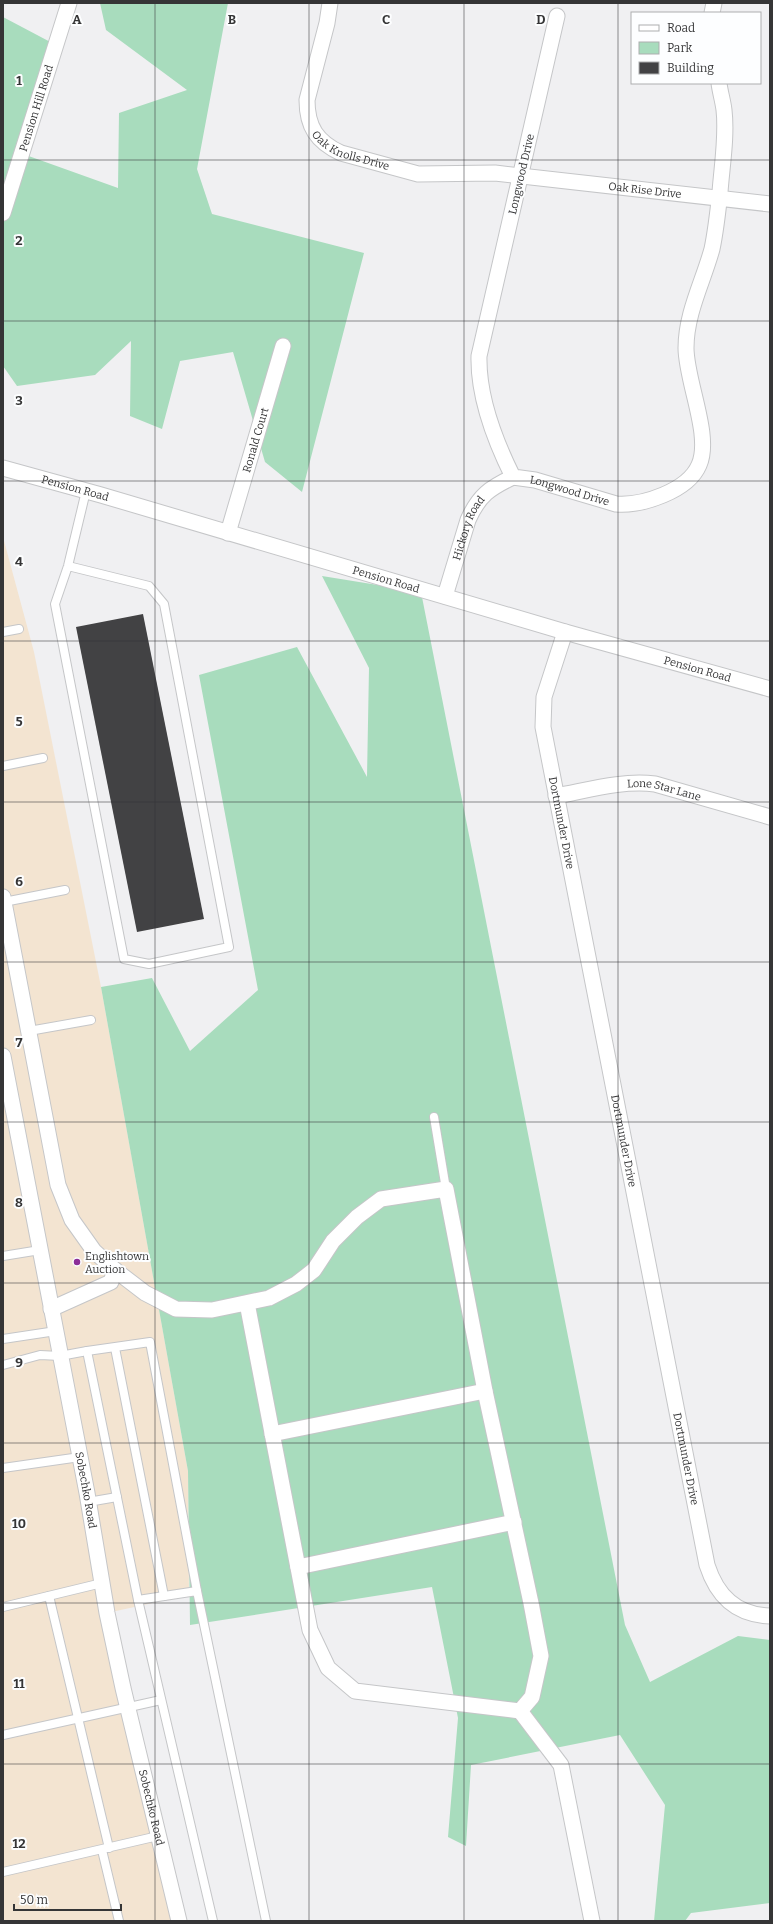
<svg xmlns="http://www.w3.org/2000/svg" width="773" height="1924" font-family="Bitter,serif">
	<style>
		.commercial { fill: #f3e4d1 }
		.green { fill: #a8dcbd }
		.building { fill: #424244 }
		.lines { fill: none; stroke-linecap: round; stroke-linejoin: round }
		.service-casing { stroke: #c5c6c8; stroke-width: 10 }
		.minor-casing { stroke: #c5c6c8; stroke-width: 17 }
		.service { stroke: #fff; stroke-width: 8 }
		.minor { stroke: #fff; stroke-width: 15 }
		.grid { fill: none; stroke: #353536; stroke-width: 1; stroke-opacity: 0.55 }
		.poi-dot { fill: #8b2d98; stroke: #fdfeff; stroke-width: 1.5 }
		.labels { text-anchor: middle; stroke-width: 4; stroke-linejoin: round; paint-order: stroke }
		.street-label { font-size: 11px; fill: #353536; stroke: #fdfeff }
		.poi-label { font-size: 11px; fill: #353536; stroke: #fdfeff; text-anchor: start }
		.grid-label { font-size: 13px; text-anchor: middle; font-weight: bold; fill: #353536; stroke: #fdfeff; stroke-width: 4; stroke-linejoin: round; paint-order: stroke }
	</style>
	<rect width="100%" height="100%" fill="#f0f0f2"/>
	<path class="commercial" d="M3,537L34,652L101,987L188,1471L189,1595L107,1613L179,1921H3Z"/>
	<g class="green">
		<path d="M100,3H228L197,169L212,214L364,253L302,492L265,462L233,352L180,361L162,429L130,416L131,341L95,375L17,386L3,366V17L56,45L23,154L118,188L119,113L187,90L106,30Z"/>
		<path d="M322,576L421,592L625,1625L650,1682L738,1636L770,1640V1903L691,1913L685,1921H654L665,1805L620,1735L471,1765L466,1846L448,1837L458,1718L432,1587L190,1625L188,1471L101,987L152,978L190,1051L258,990L199,675L297,647L367,777L369,668Z"/>
	</g>
	<path class="building" d="M143,614L204,919L137,932L76,627Z"/>
	<g class="lines">
		<g class="service-casing">
			<g id="service">
				<path d="M68,566L149,586L164,604L229,947L149,964L124,959L55,604L68,566L86,491"/>
				<path d="M3,632L19,629"/>
				<path d="M3,766L43,758"/>
				<path d="M4,902L65,890"/>
				<path d="M29,1031L91,1020"/>
				<path d="M434,1117L446,1189"/>
				<path d="M3,1256L40,1250"/>
				<path d="M3,1339L56,1331"/>
				<path d="M115,1348L164,1596"/>
				<path d="M3,1365L40,1355L60,1356L87,1351"/>
				<path d="M3,1468L80,1457"/>
				<path d="M88,1502L117,1497"/>
				<path d="M49,1596L109,1848"/>
				<path d="M138,1600L87,1351L150,1342L197,1591"/>
				<path d="M3,1607L102,1583"/>
				<path d="M3,1735L161,1700"/>
				<path d="M102,1850L119,1921"/>
				<path d="M3,1872L158,1836"/>
				<path d="M213,1921L138,1600L197,1591L266,1921"/>
			</g>
		</g>
		<g class="minor-casing">
			<g id="minor">
				<path id="s1" d="M330,3L327,23L307,100C307,127 317,142 341,153L418,174L495,173L770,204"/>
				<path d="M712,13L714,3"/>
				<path id="s2" d="M557,16L479,356C478,395 495,441 513,477L535,480L616,504C642,506 688,491 699,465C712,436 686,381 686,348C686,313 703,282 712,249C716,230 718,211 720,192C722,165 727,136 724,110C723,101 720,92 719,83"/>
				<path id="s3" d="M3,213L69,3"/>
				<path id="s4" d="M3,468L101,495L565,632L770,689"/>
				<path id="s5" d="M228,533L283,346"/>
				<path id="s6" d="M445,596L468,520C479,495 490,488 513,477"/>
				<path id="s7" d="M565,632L544,697L543,727L707,1565C717,1596 736,1615 770,1616"/>
				<path id="s8" d="M556,796C589,790 622,780 655,784L770,817"/>
				<path d="M3,897L58,1185L72,1220L94,1251L115,1270L111,1282L51,1309"/>
				<path id="s9" d="M3,1056L87,1493L107,1613L123,1688L179,1921"/>
				<path d="M115,1270L145,1293L176,1309L212,1310L269,1298L296,1284L314,1270L333,1241L357,1217L381,1199L446,1189L485,1391L531,1603L541,1656L532,1697L520,1711L355,1691L328,1668L310,1630L247,1303"/>
				<path d="M272,1434L485,1391"/>
				<path d="M298,1567L514,1522"/>
				<path d="M520,1711L561,1765L592,1921"/>
			</g>
		</g>
		<use href="#service" class="service"/>
		<use href="#minor" class="minor"/>
	</g>
	<path class="grid" d="M155,3V1921M309,3V1921M464,3V1921M618,3V1921M3,160H770M3,321H770M3,481H770M3,641H770M3,802H770M3,962H770M3,1122H770M3,1283H770M3,1443H770M3,1603H770M3,1764H770"/>
	<circle class="poi-dot" cx="77" cy="1262" r="4"/>
	<g class="labels">
		<g class="street-label">
			<text dy="4" stroke="none"><textPath href="#s3" startOffset="110">Pension Hill Road</textPath></text>
			<text dy="4" stroke="none"><textPath href="#s1" startOffset="175">Oak Knolls Drive</textPath></text>
			<text transform="translate(521 174) rotate(-77)" y="4">Longwood Drive</text>
			<text dy="4" stroke="none"><textPath href="#s1" startOffset="475">Oak Rise Drive</textPath></text>
			<text dy="4" stroke="none"><textPath href="#s5" startOffset="97">Ronald Court</textPath></text>
			<text dy="4" stroke="none"><textPath href="#s4" startOffset="75">Pension Road</textPath></text>
			<text dy="4" stroke="none"><textPath href="#s2" startOffset="534">Longwood Drive</textPath></text>
			<text dy="4" stroke="none"><textPath href="#s6" startOffset="72">Hickory Road</textPath></text>
			<text dy="4" stroke="none"><textPath href="#s4" startOffset="399">Pension Road</textPath></text>
			<text dy="4" stroke="none"><textPath href="#s4" startOffset="723">Pension Road</textPath></text>
			<text dy="4" stroke="none"><textPath href="#s8" startOffset="110">Lone Star Lane</textPath></text>
			<text dy="4" stroke="none"><textPath href="#s7" startOffset="196">Dortmunder Drive</textPath></text>
			<text dy="4" stroke="none"><textPath href="#s7" startOffset="520">Dortmunder Drive</textPath></text>
			<text dy="4" stroke="none"><textPath href="#s7" startOffset="844">Dortmunder Drive</textPath></text>
			<text dy="4" stroke="none"><textPath href="#s9" startOffset="442">Sobechko Road</textPath></text>
			<text dy="4" stroke="none"><textPath href="#s9" startOffset="766">Sobechko Road</textPath></text>
		</g>
		<g class="poi-label">
			<text x="85" y="1260">Englishtown<tspan x="85" dy="13">Auction</tspan></text>
		</g>
	</g>
	<g class="grid-label">
		<text x="77" y="24">A</text>
		<text x="232" y="24">B</text>
		<text x="386" y="24">C</text>
		<text x="541" y="24">D</text>
		<text x="19" y="85">1</text>
		<text x="19" y="245">2</text>
		<text x="19" y="405">3</text>
		<text x="19" y="566">4</text>
		<text x="19" y="726">5</text>
		<text x="19" y="886">6</text>
		<text x="19" y="1047">7</text>
		<text x="19" y="1207">8</text>
		<text x="19" y="1367">9</text>
		<text x="19" y="1528">10</text>
		<text x="19" y="1688">11</text>
		<text x="19" y="1848">12</text>
	</g>
	<rect width="773" height="1924" fill="none" stroke="#353536" stroke-width="8"/>
	<rect x="631" y="12" width="130" height="72" fill="#fdfeff" stroke="#adaeaf"/>
	<rect x="639" y="25" width="20" height="6" fill="#ffffff" stroke="#adaeaf"/>
	<text x="667" y="32" font-size="12" fill="#353536">Road</text>
	<rect x="639" y="42" width="20" height="12" fill="#a8dcbd" stroke="#adaeaf"/>
	<text x="667" y="52" font-size="12" fill="#353536">Park</text>
	<rect x="639" y="62" width="20" height="12" fill="#424244" stroke="#adaeaf"/>
	<text x="667" y="72" font-size="12" fill="#353536">Building</text>
	<path d="M14 1904v6h107v-6" fill="none" stroke="#353536" stroke-width="2"/>
	<text x="20" y="1904" font-size="12" fill="#353536" stroke="#fdfeff" stroke-width="3" paint-order="stroke">50 m</text>
</svg>
